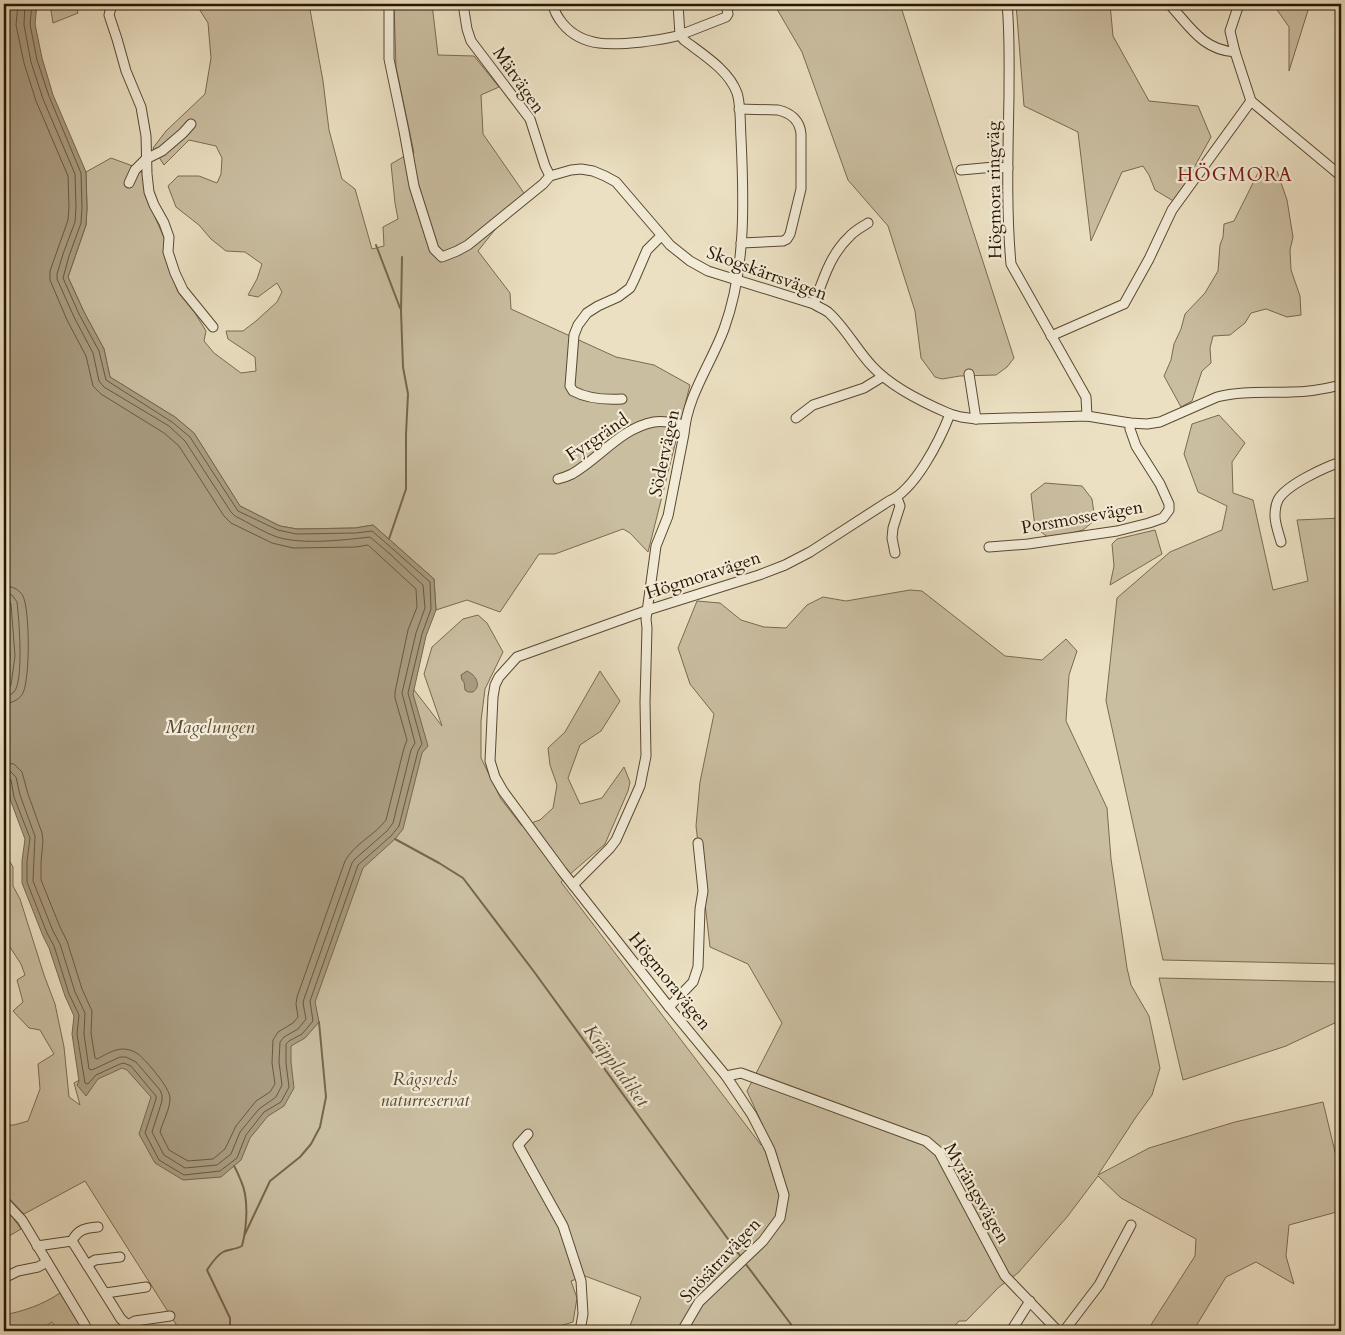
<svg xmlns="http://www.w3.org/2000/svg" width="1345" height="1335" font-family="Cardo,serif">
	<style>
		.green { fill: #cabea1; stroke: #7a6a50 }
		.water { fill: #a99b80; stroke: #76664d }
		.lines { fill: none; stroke-linecap: round; stroke-linejoin: round }
		.shore { stroke: #695840; stroke-width: 1 }
		.stream { stroke: #76664d; stroke-width: 2 }
		.minor-casing { stroke: #5a4830; stroke-width: 11 }
		.minor { stroke: #f2ebd7; stroke-width: 9 }
		.labels { text-anchor: middle; stroke-width: 4.5; stroke-linejoin: round; paint-order: stroke }
		.street-label { font-size: 18px; fill: #291600; stroke: #f2ebd7 }
		.park-label { font-size: 18px; font-style: italic; fill: #594830; stroke: #f2ebd7 }
		.neighbourhood-label { font-size: 19px; letter-spacing: 1px; fill: #7a1f14; stroke: #f2ebd7 }
		.water-label { font-size: 19px; font-style: italic; fill: #5c4b33; stroke: #f2ebd7 }
	</style>
	<rect width="100%" height="100%" fill="#ebe0c2"/>
	<filter id="stains"><feTurbulence type="fractalNoise" baseFrequency=".004" numOctaves="4"/><feColorMatrix values="0 0 0 0 .2 0 0 0 0 .09 0 0 0 0 .02 0 0 0 .5 -.17"/></filter>
	<radialGradient id="worn" r=".72"><stop offset=".6" stop-color="#630" stop-opacity="0"/><stop offset="1" stop-color="#630" stop-opacity=".3"/></radialGradient>
	<g class="green">
		<path d="M50,4H76L78,13L53,23Z"/>
		<path d="M196,4H309L323,81L329,130L342,179L355,189L372,249L384,246L383,227L398,219L395,203L391,164L403,157L414,153L396,67L394,4H432L438,55L474,56L499,87L481,95L483,134L524,193L478,251L510,293L511,309L616,357L654,365L690,385L648,552L630,533L623,529L555,554H539L500,612L467,600L436,610L434,579L373,525L355,528L297,529L280,526L240,506L194,433L175,417L110,377L104,349L84,312L68,277L86,225L87,208L86,172L111,158L141,169L155,217L165,240L168,267L178,292L195,313L206,331L204,341L214,353L241,373L256,371L255,357L228,339L226,331H243L256,321L277,302L282,292L277,283L258,297L248,295L257,279L262,264L245,252L226,251L211,239L199,225L176,207L168,186L178,176H199L217,183L221,174L222,158L216,146L189,140L164,165L153,148L166,131L205,94L211,58L208,23Z"/>
		<path d="M774,4H900L1014,358L1007,367L996,375L960,376L942,379L935,377L921,358L915,311L888,226L848,180L802,52Z"/>
		<path d="M1016,4H1110L1113,36L1149,101L1198,106L1211,137L1175,202L1155,190L1149,175L1143,166L1122,172L1091,241L1078,132L1024,106Z"/>
		<path d="M1273,4H1310L1289,71V27Z"/>
		<path d="M1261,167L1277,171L1287,200L1293,237L1290,250L1291,270L1300,296L1301,315L1287,317L1266,309L1251,313L1245,323L1230,335L1213,336L1210,348L1211,363L1202,371L1192,401L1181,407L1164,376L1171,360L1174,344L1181,329L1185,314L1205,293L1218,271L1220,245L1223,237L1224,224L1234,221Z"/>
		<path d="M1219,415L1245,443L1232,462L1233,493L1253,500L1273,590L1308,581L1297,520L1341,518V964L1163,960L1106,701L1117,598L1170,552L1222,530L1227,506L1198,492L1184,454L1192,424Z"/>
		<path d="M1045,483L1082,486L1092,499L1095,520L1083,530L1050,539L1035,527L1031,494Z"/>
		<path d="M1155,530L1162,554L1110,585L1114,566L1112,544L1117,539Z"/>
		<path d="M910,590L922,591L1005,656L1042,660L1066,639L1077,651L1069,675L1066,721L1107,808L1111,859L1127,968L1131,985L1149,1016L1160,1068L1152,1095L1136,1117L1098,1175L1149,1148L1235,1122L1323,1102L1336,1156L1341,1155V1209L1333,1213L1289,1225L1286,1256L1294,1284L1256,1262L1226,1277L1193,1331H1147L1195,1256L1196,1239L1121,1198L1098,1176L1067,1217L1018,1273L999,1287L966,1321H959L950,1331H628L641,1297L585,1276L571,1281L577,1298L573,1322L544,1331H179V1329L85,1181L24,1214L4,1193V1125H14L28,1121L40,1089L38,1064L54,1054L40,1030L29,1028L13,1011L23,1002L17,980L25,975L21,964L4,938V861L10,862L13,867V886L20,899L44,975L55,1004L64,1047L69,1097L80,1105L74,1083L208,1008L404,677L442,726L424,674L432,647L463,619L478,615L487,623L503,652L485,689L481,721V758L501,799L522,826L540,820L553,808L557,785L550,765L548,748L565,732L600,671L620,701L601,731L580,745L568,778L580,804L602,798L624,767L630,782L628,791L605,844L561,882L761,1145L769,1139L747,1091L782,1023L748,964L710,947L696,826L700,782L714,714L690,684L678,648L697,601L720,603L741,620L764,627L786,628L807,605L823,597L846,601Z"/>
		<path d="M1159,978L1341,982V1020L1286,1046L1183,1080Z"/>
		<path d="M4,1207L9,1212L21,1229L4,1239Z"/>
		<path d="M60,1293L79,1323L82,1331H58L52,1322L38,1331H4V1315C24,1311 42,1305 60,1293Z"/>
	</g>
	<g class="water">
		<path d="M4,4H37L35,24L42,58L53,95L86,172L87,208L86,225L68,277L84,312L104,349L110,377L175,417L194,433L240,506L280,526L297,529L355,528L373,525L434,579L436,610L426,636L413,694L428,746L422,753L403,829L395,839L363,868L315,1002L319,1022L305,1038L291,1046V1062L294,1088L284,1106L268,1116L250,1138L241,1160L221,1177L183,1180L155,1163L139,1134L151,1097L127,1070L122,1068L98,1079L86,1096L77,1085L79,1081L72,1034L74,1016L65,996L49,948L43,936L22,883V861L25,839L10,799L6,779L4,704L10,656L8,621L4,583Z"/>
		<path d="M467,671C476,675 482,686 473,692H468L465,690L464,682L462,680L461,675Z"/>
	</g>
	<g class="lines">
		<g class="shore">
			<path d="M4,586C12,586 19,589 23,596C30,611 30,678 23,693C19,700 12,703 4,704"/>
			<path d="M4,593L12,595L17,602C19,618 24,681 14,692C11,695 8,696 4,696"/>
			<path d="M4,599L9,600L11,604L15,656L11,685L8,689L4,690"/>
			<path d="M4,763L14,764L22,772L28,794L42,833L43,841L41,862V880L60,927L67,941L82,989L92,1011L91,1033L95,1058L97,1059C105,1055 114,1049 123,1049C128,1049 134,1051 138,1054C146,1060 170,1088 170,1098C170,1109 163,1121 160,1132L169,1150L188,1161L213,1159L225,1149L236,1126L256,1101L270,1092L275,1084L272,1063L273,1040L278,1032L293,1023L298,1017L296,1004L297,997L345,861C354,844 375,835 386,820L404,748L407,740L395,698V692L408,630L417,607L416,589L368,545L356,547L293,548L272,543L231,523L224,516L179,446L164,433L101,394L93,386L86,356L67,320L50,280V271L68,220L69,207L68,176L36,101L24,63L16,25L18,4"/>
			<path d="M4,770L11,772L16,777L20,795L35,836L33,881L53,931L60,944L75,992L85,1013L84,1034L89,1069L92,1070L120,1057H126L136,1062L160,1090L162,1095V1101L152,1132L164,1155L185,1168L217,1165L231,1154L240,1132L259,1109L276,1097L282,1085L279,1062L280,1042L284,1037L298,1029L306,1019L303,1003L304,999L352,863L355,859L387,831L393,823L411,750L415,743L402,693L416,633L425,608L423,585L390,554L370,537C344,540 302,545 277,537C263,532 249,523 235,516L231,512L185,441L169,426L104,387L99,381L93,353L74,317L57,279V274L63,254L75,222L76,207L75,174L43,99L31,62L24,25L25,4"/>
			<path d="M4,776L8,777L11,780L14,797L30,838L27,861V882L47,933L54,946L69,994L79,1015L77,1034L85,1083L88,1084L96,1075L120,1064L124,1063L131,1066L156,1096V1099L145,1133L159,1160L184,1175L220,1171L237,1158L246,1135L264,1112L281,1102L289,1087L286,1063V1044L289,1041L302,1034L313,1021L310,1001L358,865L391,836L399,826L418,751L422,744L408,693L422,634L431,609L430,582L394,550L372,531L356,533L296,534L278,530L238,511L190,437L172,422L106,380L99,351L79,314L63,278L69,256L81,223L82,207L81,173L49,96L37,60L30,24L32,4"/>
		</g>
		<g class="stream">
			<path d="M376,245L400,308"/>
			<path d="M389,539L406,489V434L408,394L403,367L401,311L402,257"/>
			<path d="M395,839L439,863L463,878L535,973L741,1257"/>
			<path d="M245,1234L270,1181L300,1157L311,1144L320,1127L326,1097L319,1022"/>
			<path d="M745,1263L796,1331"/>
			<path d="M230,1331V1318L207,1270C211,1264 216,1256 223,1252C228,1249 235,1250 242,1246C247,1227 249,1198 241,1181C239,1176 237,1171 234,1166"/>
		</g>
		<g class="minor-casing">
			<g id="minor">
				<path d="M112,4L109,15L117,39L126,71L141,107L146,136L147,174L149,192L154,205L164,223L169,237L168,252L175,273L183,290L213,327"/>
				<path d="M389,4V59L404,131L414,186L434,249L442,257L457,251L468,245L543,184L550,176L571,170L581,169L593,171L605,176L616,182L670,245L690,261L708,271L814,304C818,307 824,309 828,312C845,327 856,349 872,366C891,387 924,403 950,414"/>
				<path d="M463,4L467,29L471,41L530,119L545,166L550,176"/>
				<path d="M553,4C554,12 558,18 563,24C583,48 614,45 642,42C655,40 668,39 680,35L684,40C702,54 729,70 737,93C741,105 740,124 741,138C744,201 746,269 724,329C711,364 687,396 684,434L668,516L656,546L646,619L647,628L645,702L646,756L640,786L616,840L610,848L573,885"/>
				<path d="M678,4L680,35L726,17L728,14L726,4"/>
				<path d="M1007,4C1010,34 1009,65 1009,96C1008,152 1006,209 1011,264L1086,397L1087,416"/>
				<path d="M1169,4C1189,25 1202,50 1235,52"/>
				<path d="M1239,4L1230,31L1235,52L1251,101L1341,176"/>
				<path d="M739,109L778,110C791,113 800,121 801,134V189L790,234L787,239L783,241L741,243"/>
				<path d="M961,170L994,167L1008,168"/>
				<path d="M129,183L135,170L146,159L162,151L183,133L191,124"/>
				<path d="M814,304C823,280 830,255 849,237C854,231 862,227 868,223"/>
				<path d="M1051,336L1124,304L1149,259L1172,210L1251,101"/>
				<path d="M969,374L976,419"/>
				<path d="M622,399C605,400 588,399 573,391L570,386L574,335L578,325L587,313L598,306L618,297L630,288L634,280L647,250L661,236"/>
				<path d="M796,418L813,405L864,388L882,377"/>
				<path d="M558,479C562,478 568,476 572,474C600,458 621,428 654,422C664,420 675,423 685,425"/>
				<path d="M1281,542C1279,534 1275,524 1275,516C1275,511 1276,504 1278,500C1286,485 1325,467 1341,462"/>
				<path d="M989,547L1028,544L1117,531L1149,523L1163,518L1169,510V504L1160,484L1136,446L1130,429V423"/>
				<path d="M895,553L892,538L893,528L900,506L897,498"/>
				<path d="M669,1007L693,982L698,967L700,909L703,891L698,843"/>
				<path d="M726,1076L741,1073L926,1141L939,1152L1005,1276L1058,1331"/>
				<path d="M528,1134L518,1145L563,1226L581,1281L583,1314L580,1331"/>
				<path d="M4,1201L22,1220L85,1325L87,1331"/>
				<path d="M72,1241L121,1319L128,1325L130,1331"/>
				<path d="M37,1246L72,1241C78,1229 86,1228 98,1227"/>
				<path d="M87,1265L95,1260L120,1257"/>
				<path d="M4,1278L18,1271L38,1267L47,1262"/>
				<path d="M106,1293L146,1287"/>
				<path d="M128,1325L135,1321L170,1316"/>
				<path d="M682,1331L699,1302L763,1241L780,1218L784,1195L770,1150L752,1115L726,1076L669,1007L562,871L503,791L495,777L490,761L493,697L495,685L499,677L517,657L648,610L759,575L785,565L810,552L889,501C915,490 940,440 950,414L961,417L976,419L1087,416L1130,423L1147,424L1160,422L1217,397C1241,391 1266,393 1291,392C1308,392 1325,389 1341,385"/>
				<path d="M1011,1331L1030,1301"/>
				<path d="M1064,1331L1099,1285L1131,1225"/>
			</g>
		</g>
		<use href="#minor" class="minor"/>
	</g>
	<g class="labels">
		<g class="street-label">
			<text transform="translate(519 80) rotate(55)" y="6">Mätvägen</text>
			<text transform="translate(994 190) rotate(-91)" y="6">Högmora ringväg</text>
			<text transform="translate(767 273) rotate(20)" y="6">Skogskärrsvägen</text>
			<text transform="translate(597 437) rotate(-34)" y="6">Fyrgränd</text>
			<text transform="translate(664 453) rotate(-78)" y="6">Södervägen</text>
			<text transform="translate(1082 517) rotate(-10)" y="6">Porsmossevägen</text>
			<text transform="translate(703 575) rotate(-18)" y="6">Högmoravägen</text>
			<text transform="translate(670 981) rotate(51)" y="6">Högmoravägen</text>
			<text transform="translate(977 1193) rotate(60)" y="6">Myrängsvägen</text>
			<text transform="translate(720 1260) rotate(-47)" y="6">Snösätravägen</text>
		</g>
		<g class="park-label">
			<text x="425" y="1085">Rågsveds<tspan x="425" dy="21">naturreservat</tspan></text>
		</g>
		<g class="neighbourhood-label">
			<text x="1235" y="181">HÖGMORA</text>
		</g>
		<g class="water-label">
			<text x="210" y="733">Magelungen</text>
			<text transform="translate(617 1065) rotate(54)" y="7">Kräppladiket</text>
		</g>
	</g>
	<rect width="1345" height="1335" fill="none" stroke="#ebe0c2" stroke-width="20"/>
	<rect x="5" y="5" width="1335" height="1325" fill="none" stroke="#291600" stroke-width="2.5"/>
	<rect x="10" y="10" width="1325" height="1315" fill="none" stroke="#291600"/>
	<rect width="100%" height="100%" filter="url(#stains)"/>
	<rect width="100%" height="100%" fill="url(#worn)"/>
</svg>
